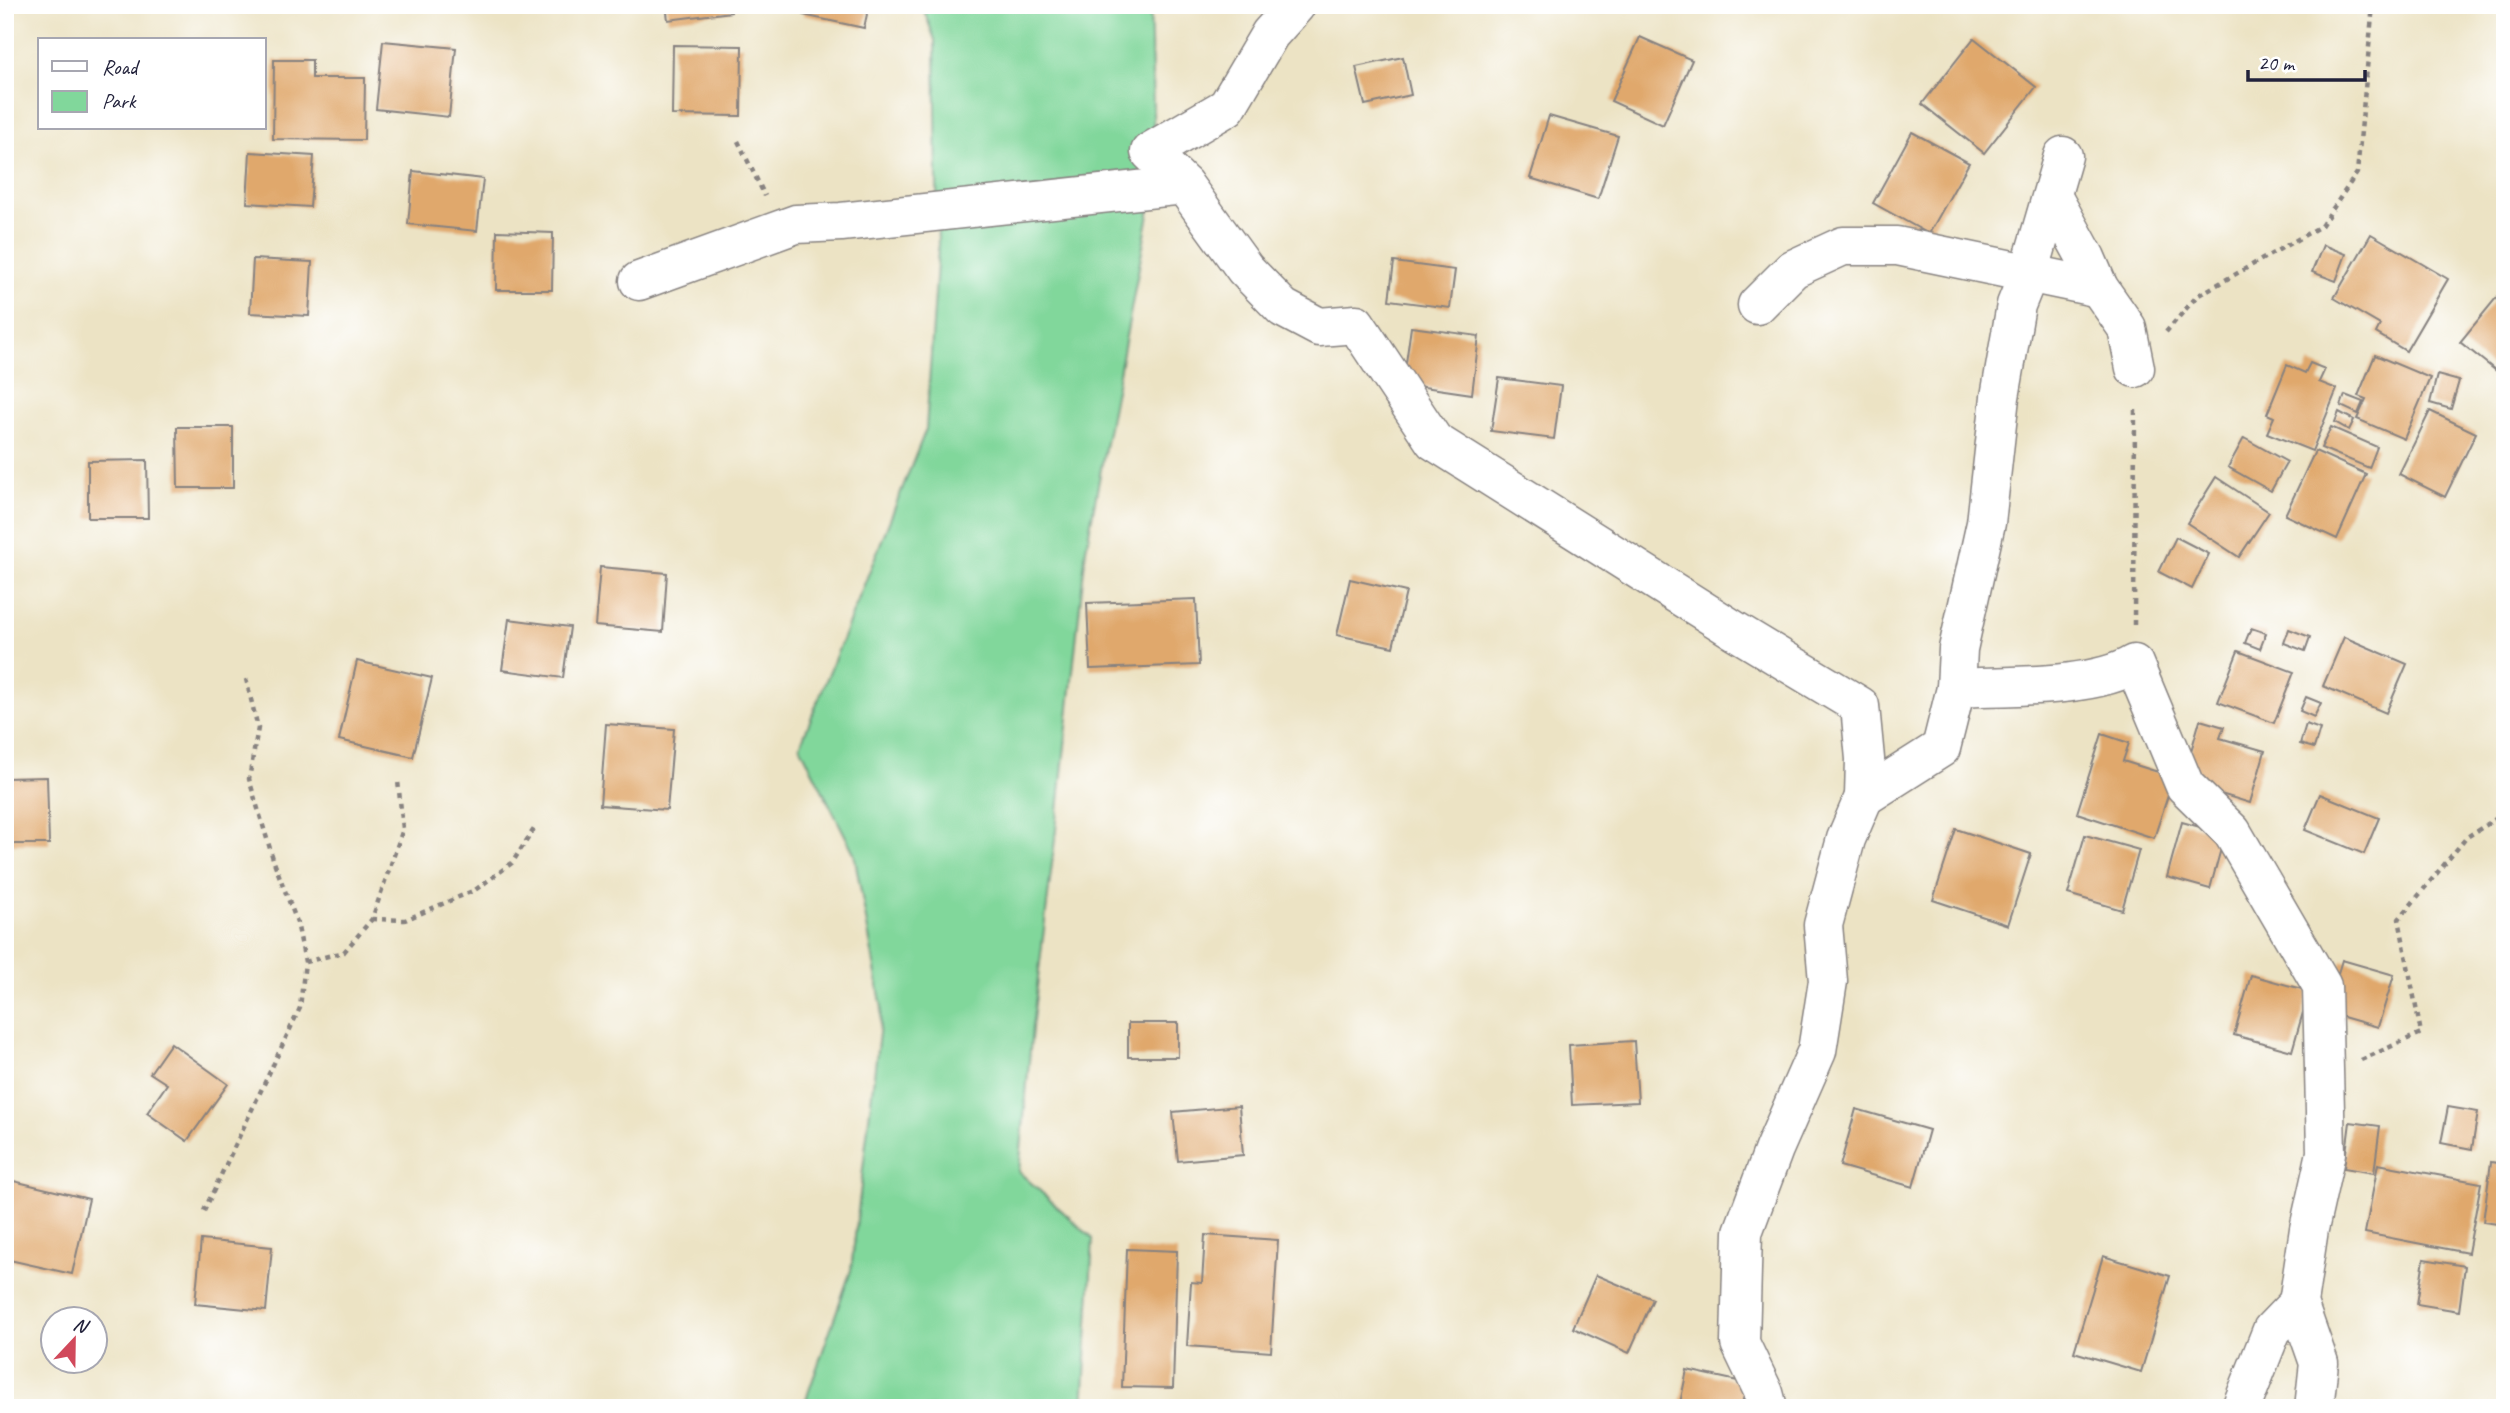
<svg xmlns="http://www.w3.org/2000/svg" width="2510" height="1413" font-family="Caveat,sans-serif">
	<style>
		.green { fill: #81d79b; stroke: #527c6b; stroke-width: 2 }
		.building { fill: #e0a86c }
		.lines { fill: none; stroke-linecap: round; stroke-linejoin: round }
		.street-casing { stroke: #878280; stroke-width: 41 }
		.path { stroke: #878280; stroke-width: 4.5; stroke-dasharray: 5 5; stroke-linecap: butt }
		.street { stroke: #fff; stroke-width: 38 }
	</style>
	<rect width="100%" height="100%" fill="#fff"/>
	<filter id="ink" filterUnits="userSpaceOnUse"><feTurbulence type="fractalNoise" baseFrequency=".0143" numOctaves="2"/><feDisplacementMap in="SourceGraphic" scale="14" xChannelSelector="R" yChannelSelector="G"/><feConvolveMatrix kernelMatrix="1 2 1 2 8 2 1 2 1" color-interpolation-filters="sRGB"/></filter>
	<filter id="wash" filterUnits="userSpaceOnUse"><feTurbulence type="fractalNoise" baseFrequency=".00686" numOctaves="4" result="noise"/><feDisplacementMap in="SourceGraphic" scale="28" xChannelSelector="R" yChannelSelector="G"/><feGaussianBlur stdDeviation="1.57" result="paint"/><feColorMatrix in="noise" values="0 0 0 0 0 0 0 0 0 0 0 0 0 0 0 0 0 1.4 0 .05"/><feComposite in="paint" operator="in"/></filter>
	<g filter="url(#wash)">
		<rect width="100%" height="100%" fill="#ece3c4"/>
		<path class="green" d="M922,5H1150L1155,182L1086,549L1055,839L1032,1028L1019,1172L1093,1239L1083,1408H803L851,1270L882,1008L854,853L800,746L926,429L938,249L935,40Z"/>
		<g id="blocks">
			<g class="building">
				<path d="M666,5H731V12L668,20Z"/>
				<path d="M805,5H869L864,28L803,15Z"/>
				<path d="M1640,37L1692,60L1663,125L1611,101Z"/>
				<path d="M1974,38L2036,87L1984,153L1922,104Z"/>
				<path d="M383,41L456,48L449,117L376,109Z"/>
				<path d="M673,45L742,46L741,116L672,115Z"/>
				<path d="M1403,57L1411,95L1365,105L1356,67Z"/>
				<path d="M274,60H312V78H365L364,140L273,139Z"/>
				<path d="M1549,116L1618,136L1598,199L1530,178Z"/>
				<path d="M1912,132L1969,163L1929,234L1873,203Z"/>
				<path d="M250,152L314,156L310,207L247,203Z"/>
				<path d="M413,171L483,179L477,231L408,224Z"/>
				<path d="M497,231L553,233L552,290H496Z"/>
				<path d="M2371,234L2448,279L2406,351L2376,333L2380,325L2334,298Z"/>
				<path d="M2323,245L2346,254L2336,281L2312,272Z"/>
				<path d="M253,259L312,262L309,316L250,313Z"/>
				<path d="M1394,262L1455,270L1450,308L1389,300Z"/>
				<path d="M2505,287V378L2460,342Z"/>
				<path d="M1411,327L1479,336L1472,394L1403,384Z"/>
				<path d="M2375,355L2430,378L2404,439L2357,419L2366,399L2358,396Z"/>
				<path d="M2310,363L2325,369L2319,382L2337,389L2312,451L2267,433L2274,417L2267,414L2287,365L2305,373Z"/>
				<path d="M2437,375L2459,381L2451,409L2430,403Z"/>
				<path d="M1499,378L1561,386L1554,439L1491,431Z"/>
				<path d="M2345,395L2363,402L2358,414L2341,406Z"/>
				<path d="M2430,411L2476,433L2445,497L2399,474Z"/>
				<path d="M2339,412L2354,420L2349,430L2335,422Z"/>
				<path d="M177,427H233V488H178Z"/>
				<path d="M2331,427L2377,447L2369,468L2321,448Z"/>
				<path d="M2244,438L2287,462L2271,491L2228,467Z"/>
				<path d="M2315,451L2366,474L2337,539L2285,515Z"/>
				<path d="M147,460L148,518H88V461Z"/>
				<path d="M2216,477L2269,512L2239,557L2187,523Z"/>
				<path d="M2176,537L2209,554L2192,589L2159,572Z"/>
				<path d="M600,567L667,573L663,632L595,626Z"/>
				<path d="M1350,579L1406,592L1393,647L1337,635Z"/>
				<path d="M1196,599L1199,665L1090,669L1087,603Z"/>
				<path d="M509,619L570,627L563,678L502,670Z"/>
				<path d="M2251,628L2266,633L2260,649L2245,643Z"/>
				<path d="M2289,629L2310,637L2305,651L2284,643Z"/>
				<path d="M2344,637L2407,664L2386,713L2323,686Z"/>
				<path d="M2238,651L2294,672L2274,723L2218,702Z"/>
				<path d="M357,661L432,678L413,757L339,740Z"/>
				<path d="M2306,697L2321,703L2314,717L2300,711Z"/>
				<path d="M2200,720L2224,727L2220,738L2265,751L2250,803L2198,787L2185,772Z"/>
				<path d="M606,724L674,729L667,810L600,805Z"/>
				<path d="M2306,724L2320,729L2314,748L2300,744Z"/>
				<path d="M2102,734L2129,743L2123,761L2174,777L2154,838L2077,813Z"/>
				<path d="M47,777L49,844H5V778Z"/>
				<path d="M2320,794L2379,818L2364,854L2305,830Z"/>
				<path d="M2182,822L2225,834L2210,889L2167,877Z"/>
				<path d="M1956,829L2031,854L2008,925L1933,900Z"/>
				<path d="M2085,835L2139,850L2122,910L2068,894Z"/>
				<path d="M2342,960L2394,975L2378,1027L2326,1012Z"/>
				<path d="M2251,975L2309,991L2292,1051L2234,1035Z"/>
				<rect x="1128" y="1023" width="50" height="34"/>
				<path d="M1634,1041L1638,1102L1572,1105L1569,1045Z"/>
				<path d="M171,1043L228,1084L187,1141L147,1113L167,1084L150,1073Z"/>
				<path d="M1239,1106L1243,1155L1178,1161L1173,1112Z"/>
				<path d="M2448,1107L2478,1112L2472,1149L2441,1143Z"/>
				<path d="M1856,1109L1929,1130L1913,1187L1840,1166Z"/>
				<path d="M2350,1122L2380,1126L2374,1173L2344,1168Z"/>
				<path d="M2491,1162L2505,1164V1225L2483,1222Z"/>
				<path d="M2378,1164L2481,1183L2468,1253L2365,1233Z"/>
				<path d="M5,1179L89,1199L72,1274L5,1259Z"/>
				<path d="M1205,1235L1278,1240L1271,1352L1187,1346L1191,1282L1202,1283Z"/>
				<path d="M201,1240L272,1247L266,1311L195,1304Z"/>
				<path d="M1127,1249L1177,1251L1173,1388L1122,1387Z"/>
				<path d="M2103,1256L2170,1276L2141,1372L2074,1352Z"/>
				<path d="M2424,1259L2465,1266L2459,1311L2417,1304Z"/>
				<path d="M1596,1275L1653,1299L1629,1353L1573,1328Z"/>
				<path d="M1687,1370L1747,1383L1741,1408H1679Z"/>
			</g>
		</g>
	</g>
	<g filter="url(#ink)">
		<use href="#blocks" fill-opacity="0" stroke="#878280" stroke-width="2"/>
		<g class="lines">
			<g class="street-casing">
				<g id="street">
					<path d="M1296,5L1270,34L1227,107L1150,152L1184,185L1245,269L1283,308L1319,327L1356,324L1434,441L1734,630L1860,706L1865,759L1864,797L1941,748L1956,688C2006,685 2093,689 2134,664L2185,786L2232,832L2322,986L2326,1153L2309,1229L2298,1303L2319,1363L2314,1408"/>
					<path d="M2052,196L2086,258L2099,288L2127,328L2135,368"/>
					<path d="M639,281L796,224L841,222L1184,185"/>
					<path d="M1757,305L1793,269L1843,246H1897L2099,288"/>
					<path d="M1956,688L1958,649L1986,523L2000,397L2016,305L2029,273L2063,156"/>
					<path d="M1768,1408L1764,1393L1740,1343L1743,1232L1774,1149L1817,1051L1828,981L1823,925L1846,839L1864,797"/>
					<path d="M2241,1408L2272,1330L2298,1303"/>
				</g>
			</g>
			<g class="path">
				<path d="M738,141L765,196"/>
				<path d="M2166,332L2197,296L2321,226L2357,173L2373,5"/>
				<path d="M2134,625L2135,406"/>
				<path d="M372,919L405,920L475,890L512,863L534,829"/>
				<path d="M305,962L344,952L372,919L403,829L398,781"/>
				<path d="M2361,1060L2421,1033L2399,919L2467,837L2505,813"/>
				<path d="M204,1211L300,1008L305,962L297,922L274,862L249,779L258,728L246,679"/>
			</g>
			<use href="#street" class="street"/>
		</g>
	</g>
	<rect width="2510" height="1413" fill="none" stroke="#fff" stroke-width="28"/>
	<rect x="38" y="38" width="228" height="91" fill="#ffffff" stroke="#a7a7b1" stroke-width="2"/>
	<rect x="52" y="61" width="35" height="10" fill="#ffffff" stroke="#a7a7b1" stroke-width="2"/>
	<text x="102" y="74" font-size="21" fill="#22223b">Road</text>
	<rect x="52" y="91" width="35" height="21" fill="#81d79b" stroke="#a7a7b1" stroke-width="2"/>
	<text x="102" y="108" font-size="21" fill="#22223b">Park</text>
	<g transform="translate(74 1340) rotate(22)"><circle r="33" fill="#ffffff" stroke="#a7a7b1" stroke-width="2"/>
	<path d="M0-5L12 26L0 18L-12 26Z" fill="#d1495b"/>
	<text y="-10" font-size="19" font-weight="bold" text-anchor="middle" fill="#22223b">N</text>
	</g>
	<path d="M2248 70v10h117v-10" fill="none" stroke="#22223b" stroke-width="3.5"/>
	<text x="2258" y="70" font-size="21" fill="#22223b" stroke="#ffffff" stroke-width="5" paint-order="stroke">20 m</text>
</svg>
